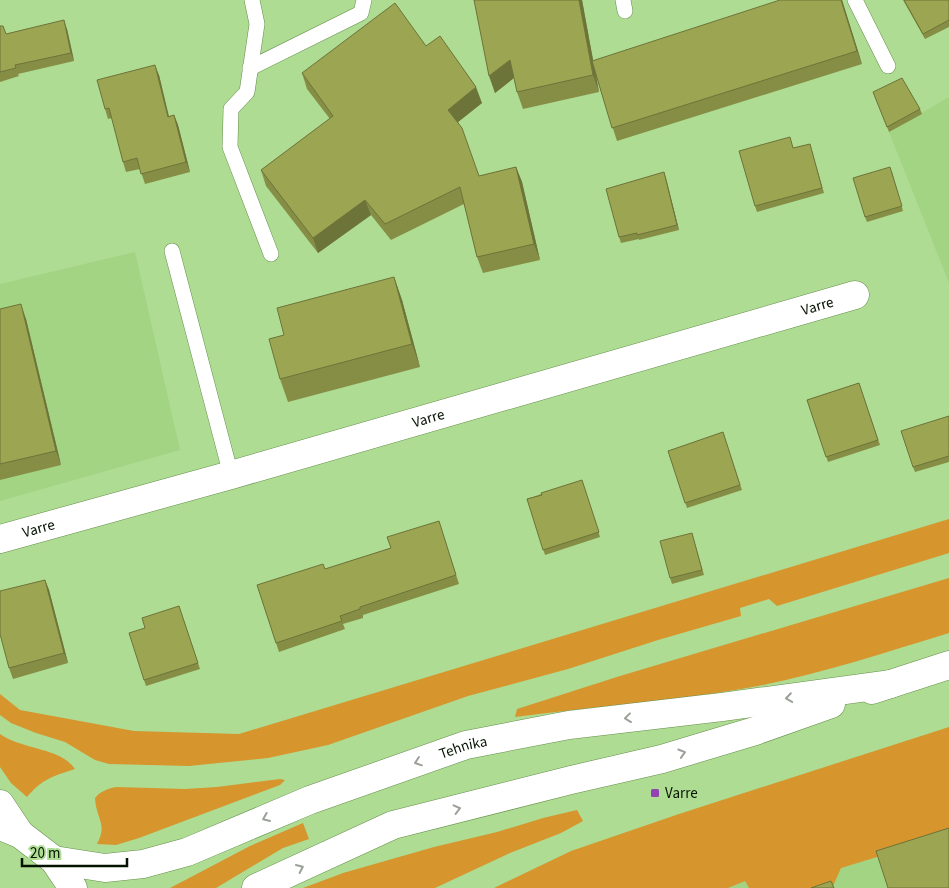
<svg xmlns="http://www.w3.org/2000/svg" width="949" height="888" font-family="'Source Sans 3',sans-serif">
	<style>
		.built { fill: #a3d484 }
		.green { fill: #d6952d }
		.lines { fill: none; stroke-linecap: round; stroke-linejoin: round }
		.service-casing { stroke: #658f4a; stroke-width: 16 }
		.minor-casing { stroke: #658f4a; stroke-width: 29 }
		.tertiary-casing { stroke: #658f4a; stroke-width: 29 }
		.secondary-casing { stroke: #658f4a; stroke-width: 29 }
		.service { stroke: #fff; stroke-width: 15 }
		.minor { stroke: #fff; stroke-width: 28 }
		.tertiary { stroke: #fff; stroke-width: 28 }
		.secondary { stroke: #fff; stroke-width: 28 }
		.wall { fill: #868e46 }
		.shaded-wall { fill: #6d7439 }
		.building { fill: #9ca551; stroke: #6d7439 }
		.oneway { stroke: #9ba199 }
		.poi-dot { fill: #9243b3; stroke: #aedc93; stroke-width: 2 }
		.labels { text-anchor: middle; stroke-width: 4.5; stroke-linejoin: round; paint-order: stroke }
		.street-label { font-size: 15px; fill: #041300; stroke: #aedc93 }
		.poi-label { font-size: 15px; fill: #041300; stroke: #aedc93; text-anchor: start }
	</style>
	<rect width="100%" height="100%" fill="#aedc93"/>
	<g class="built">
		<path d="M949,97V283L889,132Z"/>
		<path d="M135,252L180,450L0,501V284Z"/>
		<path d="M949,835V888H705Z"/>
	</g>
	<g class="green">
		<path d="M949,519V553L777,606L769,599L740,608L741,616L658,640L568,669L468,696L328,745L268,758L189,766L109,764L95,760L65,742L36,733L11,723L0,715V694L20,710L134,731L239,734Z"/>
		<path d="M949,578V633C880,654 812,677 741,689C666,702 590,707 515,717L517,709L620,676Z"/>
		<path d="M949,727V835L841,868L833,886L829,888H749L745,881L728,888H494L571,851L679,814Z"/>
		<path d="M0,734C22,750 60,747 75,769C53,776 42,779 27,797L11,783L0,767Z"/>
		<path d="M280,779L285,780L280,785L139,838L116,845L97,844C108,824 96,819 95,798C101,791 107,789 116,787L185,789L217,787Z"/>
		<path d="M577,810L583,821L561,833L510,853L435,888H303L343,873L434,847L497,832L543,818Z"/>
		<path d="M303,823L309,839L283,848L216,888H170L250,846Z"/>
	</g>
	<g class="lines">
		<g class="service-casing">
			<g id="service">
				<path d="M252,0L257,24L247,92L231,109L230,147L271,254"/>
				<path d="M623,0L625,11"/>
				<path d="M855,0L888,66"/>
				<path d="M250,68L361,13L364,0"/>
				<path d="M172,251L231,475"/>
			</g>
		</g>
		<g class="minor-casing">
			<g id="minor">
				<path id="s1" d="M0,539L231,475L855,295"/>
			</g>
		</g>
		<g class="tertiary-casing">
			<path id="tertiary" d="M0,804L20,834"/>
		</g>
		<g class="secondary-casing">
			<g id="secondary">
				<path d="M872,690L949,665"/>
				<path d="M0,826L20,834L54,860L73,888"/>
				<path id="s2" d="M54,860L105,868L143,864L187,852L310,800L466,745L569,725L722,707L890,684"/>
				<path d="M256,888L393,825L571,780L662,759L755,731L831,704"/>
			</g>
		</g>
		<use href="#service" class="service"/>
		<use href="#minor" class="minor"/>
		<use href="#tertiary" class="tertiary"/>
		<use href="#secondary" class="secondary"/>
	</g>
	<g class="wall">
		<path d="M474,0H582L593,61L842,0L862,64L617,141L596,76L599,92L523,109L517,92L514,78L495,93Z"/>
		<path d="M903,0H949V27L925,39Z"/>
		<path d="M0,26H3L6,34L67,29L74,61L18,74L19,76L0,82Z"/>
		<path d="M426,46L482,103L458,122L479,176L516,167L522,182L540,260L483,273L477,257L464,204L391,240L371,215L318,253L266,186L261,170L330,119L307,89L302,73Z"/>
		<path d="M159,75L169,116L174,115L178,125L190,172L145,184L140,169L126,172L123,162L112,118L108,119L105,109Z"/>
		<path d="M873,92L920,109L922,114L889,132Z"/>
		<path d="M790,137L793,148L810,144L824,193L757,212L755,206Z"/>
		<path d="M664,172L679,230L639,240V239L621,243L619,237Z"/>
		<path d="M892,172L903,211L867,222L865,217Z"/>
		<path d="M394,277L402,300L420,367L288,402L280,379L284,335Z"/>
		<path d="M0,309L26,319L61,465L0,480Z"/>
		<path d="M859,383L880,445L828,462L807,400Z"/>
		<path d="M949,416V462L915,472L913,467Z"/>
		<path d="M723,432L742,490L687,508L668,451Z"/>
		<path d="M582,480L600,537L545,555L527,499Z"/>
		<path d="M439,521L459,584L363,615V618L343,624L345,629L279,652L257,585L325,569L391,548Z"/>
		<path d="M692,533L704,575L672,584L670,578Z"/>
		<path d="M45,580L49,590L68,663L13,679L9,668Z"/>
		<path d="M179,606L200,669L146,686L144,680L145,628Z"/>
	</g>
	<g class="shaded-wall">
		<path d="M579,0H582L599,92L593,75Z"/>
		<path d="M841,0H842L862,64L857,51Z"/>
		<path d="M64,20L67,29L74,61L71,53Z"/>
		<path d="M510,60L515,77L495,93L489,76Z"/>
		<path d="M155,65L159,75L171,127L168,117Z"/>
		<path d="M476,87L482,103L453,126L448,110Z"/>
		<path d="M174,115L178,125L190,172L186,162Z"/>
		<path d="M516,167L522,182L540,260L534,244Z"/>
		<path d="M664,172L666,178L679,230L677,225Z"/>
		<path d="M365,200L371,215L318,253L313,238Z"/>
		<path d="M394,277L402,300L420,367L412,344Z"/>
		<path d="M21,304L26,319L61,465L56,451Z"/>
		<path d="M45,580L49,590L68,663L64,653Z"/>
	</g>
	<g class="building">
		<path d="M474,0H579L593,75L517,92L510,60L489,76Z"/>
		<path d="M780,0H841L857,51L612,128L592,61Z"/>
		<path d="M904,0H949V20L923,34Z"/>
		<path d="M395,3L426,46L440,36L476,87L448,110L462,128L479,176L516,167L534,244L477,257L460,187L385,224L365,200L313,238L261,170L333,116L302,73Z"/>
		<path d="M64,20L71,53L15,65L16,68L0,72V26H3L6,34Z"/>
		<path d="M155,65L168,117L174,115L186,162L141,174L137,158L123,162L109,108L105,109L97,80Z"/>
		<path d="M902,78L920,109L887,127L873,92Z"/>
		<path d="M790,137L793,148L810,144L822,188L755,206L739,151Z"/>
		<path d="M890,167L902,206L865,217L853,178Z"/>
		<path d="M664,172L677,225L637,235V233L619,237L606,189Z"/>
		<path d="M394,277L412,344L280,379L269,339L284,335L277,308Z"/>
		<path d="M21,304L56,451L0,464V309Z"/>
		<path d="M859,383L878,440L826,457L807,400Z"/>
		<path d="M949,416V456L913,467L901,431Z"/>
		<path d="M723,432L740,485L685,503L668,451Z"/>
		<path d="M582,480L599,532L543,550L527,499L542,495L541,493Z"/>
		<path d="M439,521L456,575L360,607V609L340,616L342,621L276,643L257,585L323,564L325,569L391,548L387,537Z"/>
		<path d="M692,533L702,570L670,578L660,541Z"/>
		<path d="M45,580L64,653L9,668L0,634V591Z"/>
		<path d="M179,606L198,663L144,680L129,633L145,628L142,618Z"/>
		<path d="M949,828V888H888L876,851Z"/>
		<path d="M831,881L834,888H811Z"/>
	</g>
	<defs><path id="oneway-chevron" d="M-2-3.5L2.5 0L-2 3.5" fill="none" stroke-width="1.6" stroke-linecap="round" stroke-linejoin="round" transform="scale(1.25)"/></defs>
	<g class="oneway">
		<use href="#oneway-chevron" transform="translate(789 698) rotate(172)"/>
		<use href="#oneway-chevron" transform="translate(628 718) rotate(173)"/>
		<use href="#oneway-chevron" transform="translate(682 753) rotate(-17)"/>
		<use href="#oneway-chevron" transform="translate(418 762) rotate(161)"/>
		<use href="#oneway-chevron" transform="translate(457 809) rotate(-14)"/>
		<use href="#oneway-chevron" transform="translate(266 818) rotate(157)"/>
		<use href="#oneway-chevron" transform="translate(300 868) rotate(-25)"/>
	</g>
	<rect class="poi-dot" x="650" y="788" width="10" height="10" rx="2.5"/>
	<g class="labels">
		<g class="street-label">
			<text dy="5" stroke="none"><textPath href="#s1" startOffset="850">Varre</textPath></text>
			<text dy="5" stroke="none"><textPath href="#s1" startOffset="445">Varre</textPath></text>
			<text dy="5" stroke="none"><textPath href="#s1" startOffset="40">Varre</textPath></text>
			<text dy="5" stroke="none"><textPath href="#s2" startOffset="431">Tehnika</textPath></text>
		</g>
		<g class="poi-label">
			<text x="665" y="798">Varre</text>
		</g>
	</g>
	<path d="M22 858v8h105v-8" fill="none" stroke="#041300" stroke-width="2.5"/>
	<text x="30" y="858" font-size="15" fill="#041300" stroke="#aedc93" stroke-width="4" paint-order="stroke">20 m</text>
</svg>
